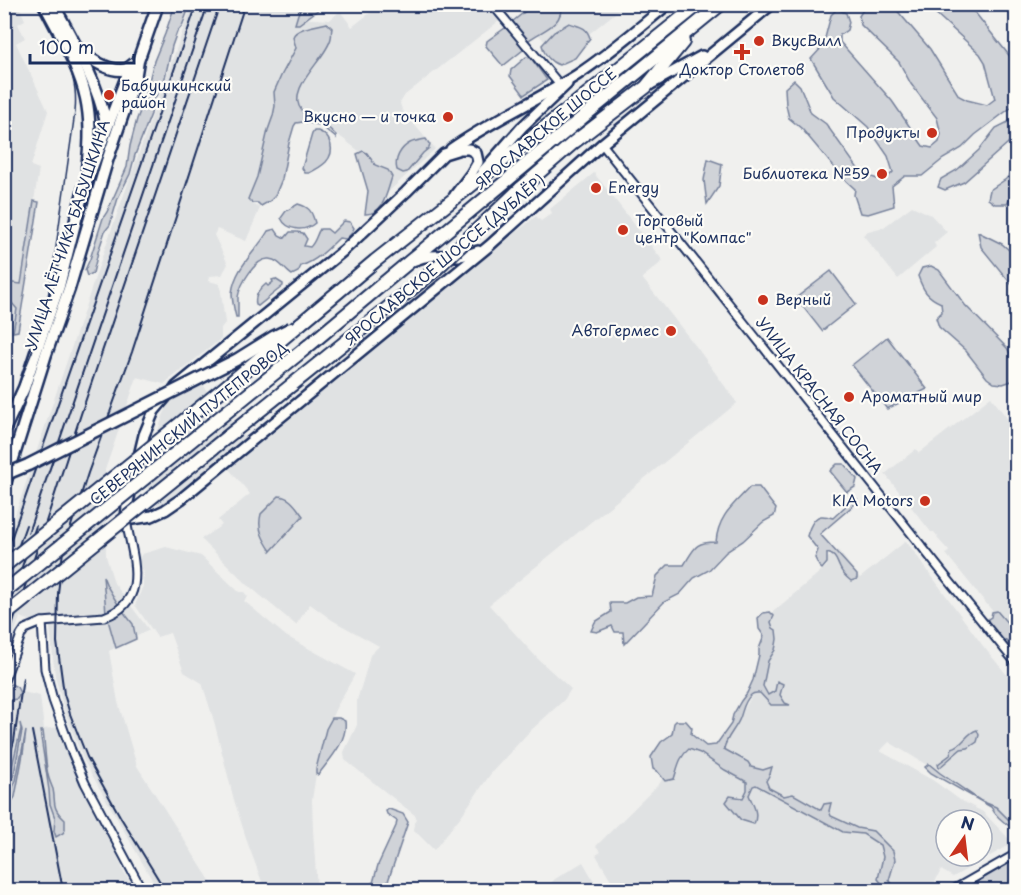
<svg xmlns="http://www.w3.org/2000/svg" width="1021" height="895" font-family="'Playpen Sans',sans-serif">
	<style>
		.built { fill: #e0e2e3; fill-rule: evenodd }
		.green { fill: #d0d3d8; stroke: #76819b; stroke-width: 1.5 }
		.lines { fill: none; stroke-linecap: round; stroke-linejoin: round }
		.minor-casing { stroke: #1b2f5e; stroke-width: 11 }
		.tertiary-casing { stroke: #1b2f5e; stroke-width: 14 }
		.secondary-casing { stroke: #1b2f5e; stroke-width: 15 }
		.primary-casing { stroke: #1b2f5e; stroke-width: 16 }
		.minor { stroke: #fdfcf7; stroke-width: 7 }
		.tertiary { stroke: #fdfcf7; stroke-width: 9 }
		.secondary { stroke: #fdfcf7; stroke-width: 10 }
		.primary { stroke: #fdfcf7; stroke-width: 12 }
		.tram { stroke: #1b2f5e; stroke-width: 1.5 }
		.rail { stroke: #1b2f5e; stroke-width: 2 }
		.secondary-bridge-casing { stroke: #1b2f5e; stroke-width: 15; stroke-linecap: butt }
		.primary-bridge-casing { stroke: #1b2f5e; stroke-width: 16; stroke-linecap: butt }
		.secondary-bridge { stroke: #fdfcf7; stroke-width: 10 }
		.primary-bridge { stroke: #fdfcf7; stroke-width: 12 }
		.poi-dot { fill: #c8321e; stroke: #fdfcf7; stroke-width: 2 }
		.labels { text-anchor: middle; stroke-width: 4.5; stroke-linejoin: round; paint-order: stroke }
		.poi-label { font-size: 15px; fill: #1b2f5e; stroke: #fdfcf7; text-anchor: start }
		.street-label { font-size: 15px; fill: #1b2f5e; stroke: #fdfcf7 }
	</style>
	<rect width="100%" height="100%" fill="#f0f0ee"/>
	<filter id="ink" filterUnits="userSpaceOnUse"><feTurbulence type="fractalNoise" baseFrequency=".0167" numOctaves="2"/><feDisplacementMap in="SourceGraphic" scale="12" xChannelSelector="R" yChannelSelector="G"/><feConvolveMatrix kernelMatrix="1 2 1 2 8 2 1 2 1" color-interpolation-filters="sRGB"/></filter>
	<g filter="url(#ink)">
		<g class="built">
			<path d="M18,4L25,20L18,24L25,38L16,43L48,111L31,166L39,169L17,309L13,332L5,365L4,5Z"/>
			<path d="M388,4L486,5L499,21L405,95L400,103L402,110L435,149L386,194L359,151L315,117L293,104L250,203L260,208L246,241L217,229L214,235L228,264L222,275L210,276L209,281L220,284L225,323L221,328V339L164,384L137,377L105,470L106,556L114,583L149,630L109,651L118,702L137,766L216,890H158L84,761L65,713L55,676L50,627L20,617L5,660V545L105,248L192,5H307L299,18L330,20L340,11L352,27L380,5L384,7Z"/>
			<path d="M513,5H625L559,58Z"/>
			<path d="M594,173L663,261L642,278L698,349L737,403L489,605L538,659L571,689L564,700L528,733L492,772L461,816L434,850L414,830L416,816L345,760L344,752L357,725V700L365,674L370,655L379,646L332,620L310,604L296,625L249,586L201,539L222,525L218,520L250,494L229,469L536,216L541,221L552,213L550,209Z"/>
			<path d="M912,206L931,215L947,232L934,243L936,247L898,279L863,235L868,231L884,227Z"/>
			<path d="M203,384L207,391L246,438L165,502L159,504L145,502L159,428L163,416L167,407L173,400Z"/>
			<path d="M991,397L1016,430V640L946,554L949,551L937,538L938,537L934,532H931L885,474L916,449L919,453Z"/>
			<path d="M906,541L983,646L1012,681L1015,679L1016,682V827L996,807L981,801L940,773L889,742L880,751L934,781L960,800L983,812L1013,843L953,877L941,870L934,884L923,890H617L596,855L601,852L596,846L660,783L683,740L711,755L733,729L762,678L768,634L761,622L827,566L824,561L838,550L860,578ZM946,820H982V856H946Z"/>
			<path d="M166,547L201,556L239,592H244L248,597L244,601L286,636L355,674L336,708L325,732L316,774L312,800L313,830L317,890H265L248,844L234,800L214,721L202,683L184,672L170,633L157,637L135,605L143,586V573L137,561L142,554Z"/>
			<path d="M5,688L40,696L44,729L59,727L70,762L96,815L113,845L124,872L136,890H5Z"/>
			<path d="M583,862L599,890H544L555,879Z"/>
		</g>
		<g class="green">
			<path d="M175,5H190L182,26L177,32L172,46L164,82L152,103L151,114L135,155L130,174L118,198L110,225L105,231L98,252L93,273L87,276L85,270L90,259L103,218L107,212L127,167L130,146L137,119L144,101L154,61L165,34Z"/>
			<path d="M303,5H312L319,9L299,24H295L298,14Z"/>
			<path d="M533,5L561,4C564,25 542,30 529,40L526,41L514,28L512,22Z"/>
			<path d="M866,5H889L894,7L930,49L959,96L967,100L987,105L995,99L985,62L980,54L933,11L929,5H969L1012,59L1016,60V101L1013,106L975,135L962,148L943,159L922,176H905L892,186L894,206L868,214L860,213L854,195L855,189L843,178L802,129L789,118L786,105L785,88L794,80L800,86L811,113L826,124L861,173L877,179L884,177H888L893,172L888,156L868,127L834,97L811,59L823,46L831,15L837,9L846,13L849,22L847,30L840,35V42L892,101L923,146L932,148L939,142L941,134L937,118L911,84L899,62L861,25L859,16Z"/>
			<path d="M327,23L332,28C331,32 332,35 331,38C327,59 284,89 302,111C307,118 318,121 326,126C329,128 333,132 336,135V138L320,125L303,122L296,123L294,126L289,143L282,179L275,196L270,201L261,206L258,203H252L248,199L257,177L268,130L273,116L275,106L274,92L281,76L296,48C296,47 293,38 293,37C295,28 319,25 327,23Z"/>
			<path d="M569,23C580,27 586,26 590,38L575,58L559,65C550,62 544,54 542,45L554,32Z"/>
			<path d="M505,28L508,29L522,46L523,50L503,66L486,46L487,41Z"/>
			<path d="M526,57L531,58L547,80L524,95L510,76L511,70Z"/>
			<path d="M1016,118V136L964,182L945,190L938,187L941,179L957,170L979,150L996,128Z"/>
			<path d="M314,131H318C331,136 336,151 326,162C321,167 315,170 309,173H305L302,168L312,134Z"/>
			<path d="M426,139L430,145L429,148L423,153L407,172L403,173L397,170C394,160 400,148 410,143C414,141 421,140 426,139Z"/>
			<path d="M363,151L367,153L375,165L388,170L392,177C387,191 384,215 365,214L368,191L357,154Z"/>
			<path d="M708,159L722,164L719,186L707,204L704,180Z"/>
			<path d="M1016,167V193H1013L1007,204H995L988,199L990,190L1006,179Z"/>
			<path d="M34,201L39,202L18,331L13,332L17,309L12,303L5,300V282L21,284Z"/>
			<path d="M298,204C309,207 312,211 315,223C305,232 287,231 281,218L286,211Z"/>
			<path d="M344,221L350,222L354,228L351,234L346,239L339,238C327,250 316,261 301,266L298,272L292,275C284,270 280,260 269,259C255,258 240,285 238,297C238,304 238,310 238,317H236C234,309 232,301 232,293C235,267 256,252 268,231L275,229L279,235L285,238L290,232H297L303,233L307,239L304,246L310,247C316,241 316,235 320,229H327L332,233Z"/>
			<path d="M978,232L1002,244L1016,256V290L981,247Z"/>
			<path d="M931,266L939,270L965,305L1007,348L1016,364V388L1012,381L1003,384L994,383L987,378L966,351L939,327L936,318L942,312L941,303C927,297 923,290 918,276L922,268Z"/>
			<path d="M831,271L856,304L822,331L796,298Z"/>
			<path d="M275,279L283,284V286L258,306L256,305C254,296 259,290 266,284L268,286L273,282L272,280Z"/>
			<path d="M887,337L927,389L887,409L852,365Z"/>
			<path d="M837,464H844L857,479L855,487L847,492L830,471Z"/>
			<path d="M750,487H759L776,509L774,516L763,522L743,541L726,552L709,570L694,578L680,594L664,602L624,644L623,632H615L612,626L597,632L591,631L595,622L611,612L610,603H625L636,597L652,596L657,576L668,565H684C695,547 695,542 716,542C718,516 733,505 750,487Z"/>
			<path d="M279,496C291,497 296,507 303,516L271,551C263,539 257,529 261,514Z"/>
			<path d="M857,499L856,503L820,534L857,575V579L851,581C846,577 842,573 840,568C836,560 836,555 827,553V563L822,569L819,566L815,558L818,550L807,536C809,529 813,516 822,516C826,516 830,517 833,518L852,500Z"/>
			<path d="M103,576L107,586L119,606L133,624L136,639L116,648L106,613Z"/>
			<path d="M997,611L1016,633V659L1008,649V642L1000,638L988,624V619L991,617L992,612Z"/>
			<path d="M770,612L774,616L771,622L773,628L776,630L777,639L776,645L775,650L768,661L763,686L768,695L775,691L777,681L783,684L780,695L785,703L790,705H771L760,693C756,693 754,692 751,695C744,701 743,710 740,718C736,729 726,737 724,749L748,762L751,767L763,770L772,767L770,774L766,781L769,788L784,796L793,794L821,810L824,804L831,803L829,811L831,816L857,828L873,831L893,851L895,860L889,880L895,887C888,888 881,884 878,879L883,857L880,845L863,834L843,832L756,785L753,786L749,795C753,805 759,813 754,824L741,820L726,802L730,796L743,798L747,790V782L725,770L700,753L689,749C679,757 678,767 674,779L665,781L658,772L653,769L651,757L661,742L672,734L674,723L676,721H686L692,728L691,734L706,746L716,745L731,724L733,715L741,701L747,693L753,680L759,655V649L764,636L759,629L758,618L763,613Z"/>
			<path d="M11,684L17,687L20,693L17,699L10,700L5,710V688Z"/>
			<path d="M332,718H339L345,721C348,741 329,760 318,775L316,774V769L326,729Z"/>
			<path d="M20,723L22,731L12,784L13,787L16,780L26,731L23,754L15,797L9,806L8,816L5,819C4,808 7,798 7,787L21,729Z"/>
			<path d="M977,730L979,735L977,742L968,748L961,749L939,768L938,764L950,755L952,748C964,745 966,733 977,730Z"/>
			<path d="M40,731H43C45,745 45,760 48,775C49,780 51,784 53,789C56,804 51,807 65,820V830L63,833L56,837L54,831L55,818L50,804L49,790Z"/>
			<path d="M929,764L940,773L981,801L996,807L1014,825L1011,827C1003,822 995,815 991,807L931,773L925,767Z"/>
			<path d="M389,809L403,814L408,822L385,890H371L378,865L396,826L397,821L387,814L386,811Z"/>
			<path d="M1016,859V890H964L1014,860Z"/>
		</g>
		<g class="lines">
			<g class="minor-casing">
				<g id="minor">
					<path d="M492,4L559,84"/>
					<path d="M602,144L946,577L1016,663"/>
					<path d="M42,622L45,669L53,700L71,750L85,783L142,890"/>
					<path d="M4,681L21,635L25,629L42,622L104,617C151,601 132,556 126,520"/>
					<path d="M953,890L1016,854"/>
				</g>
			</g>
			<g class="tertiary-casing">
				<g id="tertiary">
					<path d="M651,84L702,56"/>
					<path d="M451,149C491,121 536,101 577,75C609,54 639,28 668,4"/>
					<path d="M483,171L522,127L567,84"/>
					<path d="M415,260C438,250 455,262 478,251"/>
					<path d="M176,387L343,251L406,192L444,154L460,149H469L476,153L478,162L471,174L455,195"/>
					<path d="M166,397L154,411L144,435L127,506L126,520L152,516L165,510L181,499L489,246L602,144L772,4"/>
				</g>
			</g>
			<g class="secondary-casing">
				<g id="secondary">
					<path d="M44,4C59,35 79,65 86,98C91,121 90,146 87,168"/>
					<path d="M53,4C75,44 98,83 107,127"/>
					<path d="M79,51C91,59 111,74 127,69C130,67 132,65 135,63"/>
					<path d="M4,430L24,388L36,352L59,286L84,188L127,76L136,64"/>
					<path d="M4,487L46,354L69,289L107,161L135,79L138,61L158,4"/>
				</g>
			</g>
			<g class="primary-casing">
				<g id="primary">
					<path d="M520,189L573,143L646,87L683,42"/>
					<path d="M300,324L375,261L576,103L699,4"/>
					<path d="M307,347L583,117L721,4"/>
				</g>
			</g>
			<use href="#minor" class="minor"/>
			<use href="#tertiary" class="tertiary"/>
			<use href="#secondary" class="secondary"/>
			<use href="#primary" class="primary"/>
			<path class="tram" d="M4,420L32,352L48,297L55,254L75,112C76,101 76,90 73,79C68,56 49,26 38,4"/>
			<g class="rail">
				<path d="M28,533L208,4"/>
				<path d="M4,559L197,4"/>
				<path d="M4,587L26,525"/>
				<path d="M4,619L36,526"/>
				<path d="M4,651L81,414L220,4"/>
				<path d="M32,731L63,890"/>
				<path d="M4,774L14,741L23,678"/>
				<path d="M165,890L121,818L87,757L70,714L64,694L57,642L58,593L63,551L88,473L132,352L245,4"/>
			</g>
			<g class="secondary-bridge-casing">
				<path id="secondary-bridge" d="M4,475L28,465L236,360L273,337L291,328"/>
			</g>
			<g class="primary-bridge-casing">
				<g id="primary-bridge">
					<path d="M4,566L223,389L300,324"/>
					<path d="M4,592L307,347"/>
					<path d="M4,616L435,270L520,189"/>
				</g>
			</g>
			<use href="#secondary-bridge" class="secondary-bridge"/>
			<use href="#primary-bridge" class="primary-bridge"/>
		</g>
	</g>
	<g class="poi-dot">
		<circle cx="759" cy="41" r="6"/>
		<path d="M739 43h6v6h6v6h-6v6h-6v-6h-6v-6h6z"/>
		<circle cx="109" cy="95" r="6"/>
		<circle cx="448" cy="117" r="6"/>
		<circle cx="932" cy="133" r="6"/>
		<circle cx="882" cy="174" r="6"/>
		<circle cx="596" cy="188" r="6"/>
		<circle cx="623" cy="230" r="6"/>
		<circle cx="763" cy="300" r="6"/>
		<circle cx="671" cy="331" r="6"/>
		<circle cx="849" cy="397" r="6"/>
		<circle cx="925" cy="501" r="6"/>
	</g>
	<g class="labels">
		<g class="poi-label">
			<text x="771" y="46">ВкусВилл</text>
			<text x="742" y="75" text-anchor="middle">Доктор Столетов</text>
			<text x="121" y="91">Бабушкинский<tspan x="121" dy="17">район</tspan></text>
			<text x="436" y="122" text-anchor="end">Вкусно — и точка</text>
			<text x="920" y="138" text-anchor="end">Продукты</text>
			<text x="870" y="179" text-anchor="end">Библиотека №59</text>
			<text x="608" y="193">Energy</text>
			<text x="635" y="226">Торговый<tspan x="635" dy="17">центр "Компас"</tspan></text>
			<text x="775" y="305">Верный</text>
			<text x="659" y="336" text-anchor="end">АвтоГермес</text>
			<text x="861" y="402">Ароматный мир</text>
			<text x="913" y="506" text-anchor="end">KIA Motors</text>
		</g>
		<g class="street-label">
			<text transform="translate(546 129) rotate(-40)" y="5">ЯРОСЛАВСКОЕ ШОССЕ</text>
			<text transform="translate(68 235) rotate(-72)" y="5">УЛИЦА ЛЁТЧИКА БАБУШКИНА</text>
			<text transform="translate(445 260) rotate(-40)" y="5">ЯРОСЛАВСКОЕ ШОССЕ (ДУБЛЁР)</text>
			<text transform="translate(819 396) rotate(52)" y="5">УЛИЦА КРАСНАЯ СОСНА</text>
			<text transform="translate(189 424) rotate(-39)" y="5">СЕВЕРЯНИНСКИЙ ПУТЕПРОВОД</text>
		</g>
	</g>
	<rect width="1021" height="895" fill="none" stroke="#fdfcf7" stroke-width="24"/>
	<rect x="12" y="12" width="997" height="871" fill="none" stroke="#1b2f5e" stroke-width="2" filter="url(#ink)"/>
	<g transform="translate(964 838) rotate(14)"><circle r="28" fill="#fdfcf7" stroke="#a3aaba" stroke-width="1.5"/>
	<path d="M0-4.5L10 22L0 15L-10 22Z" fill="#c8321e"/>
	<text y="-9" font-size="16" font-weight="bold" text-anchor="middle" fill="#1b2f5e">N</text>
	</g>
	<path d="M30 54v9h104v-9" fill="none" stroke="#1b2f5e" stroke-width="3"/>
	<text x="39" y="54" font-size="18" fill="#1b2f5e" stroke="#fdfcf7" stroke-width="4.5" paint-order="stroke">100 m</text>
</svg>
